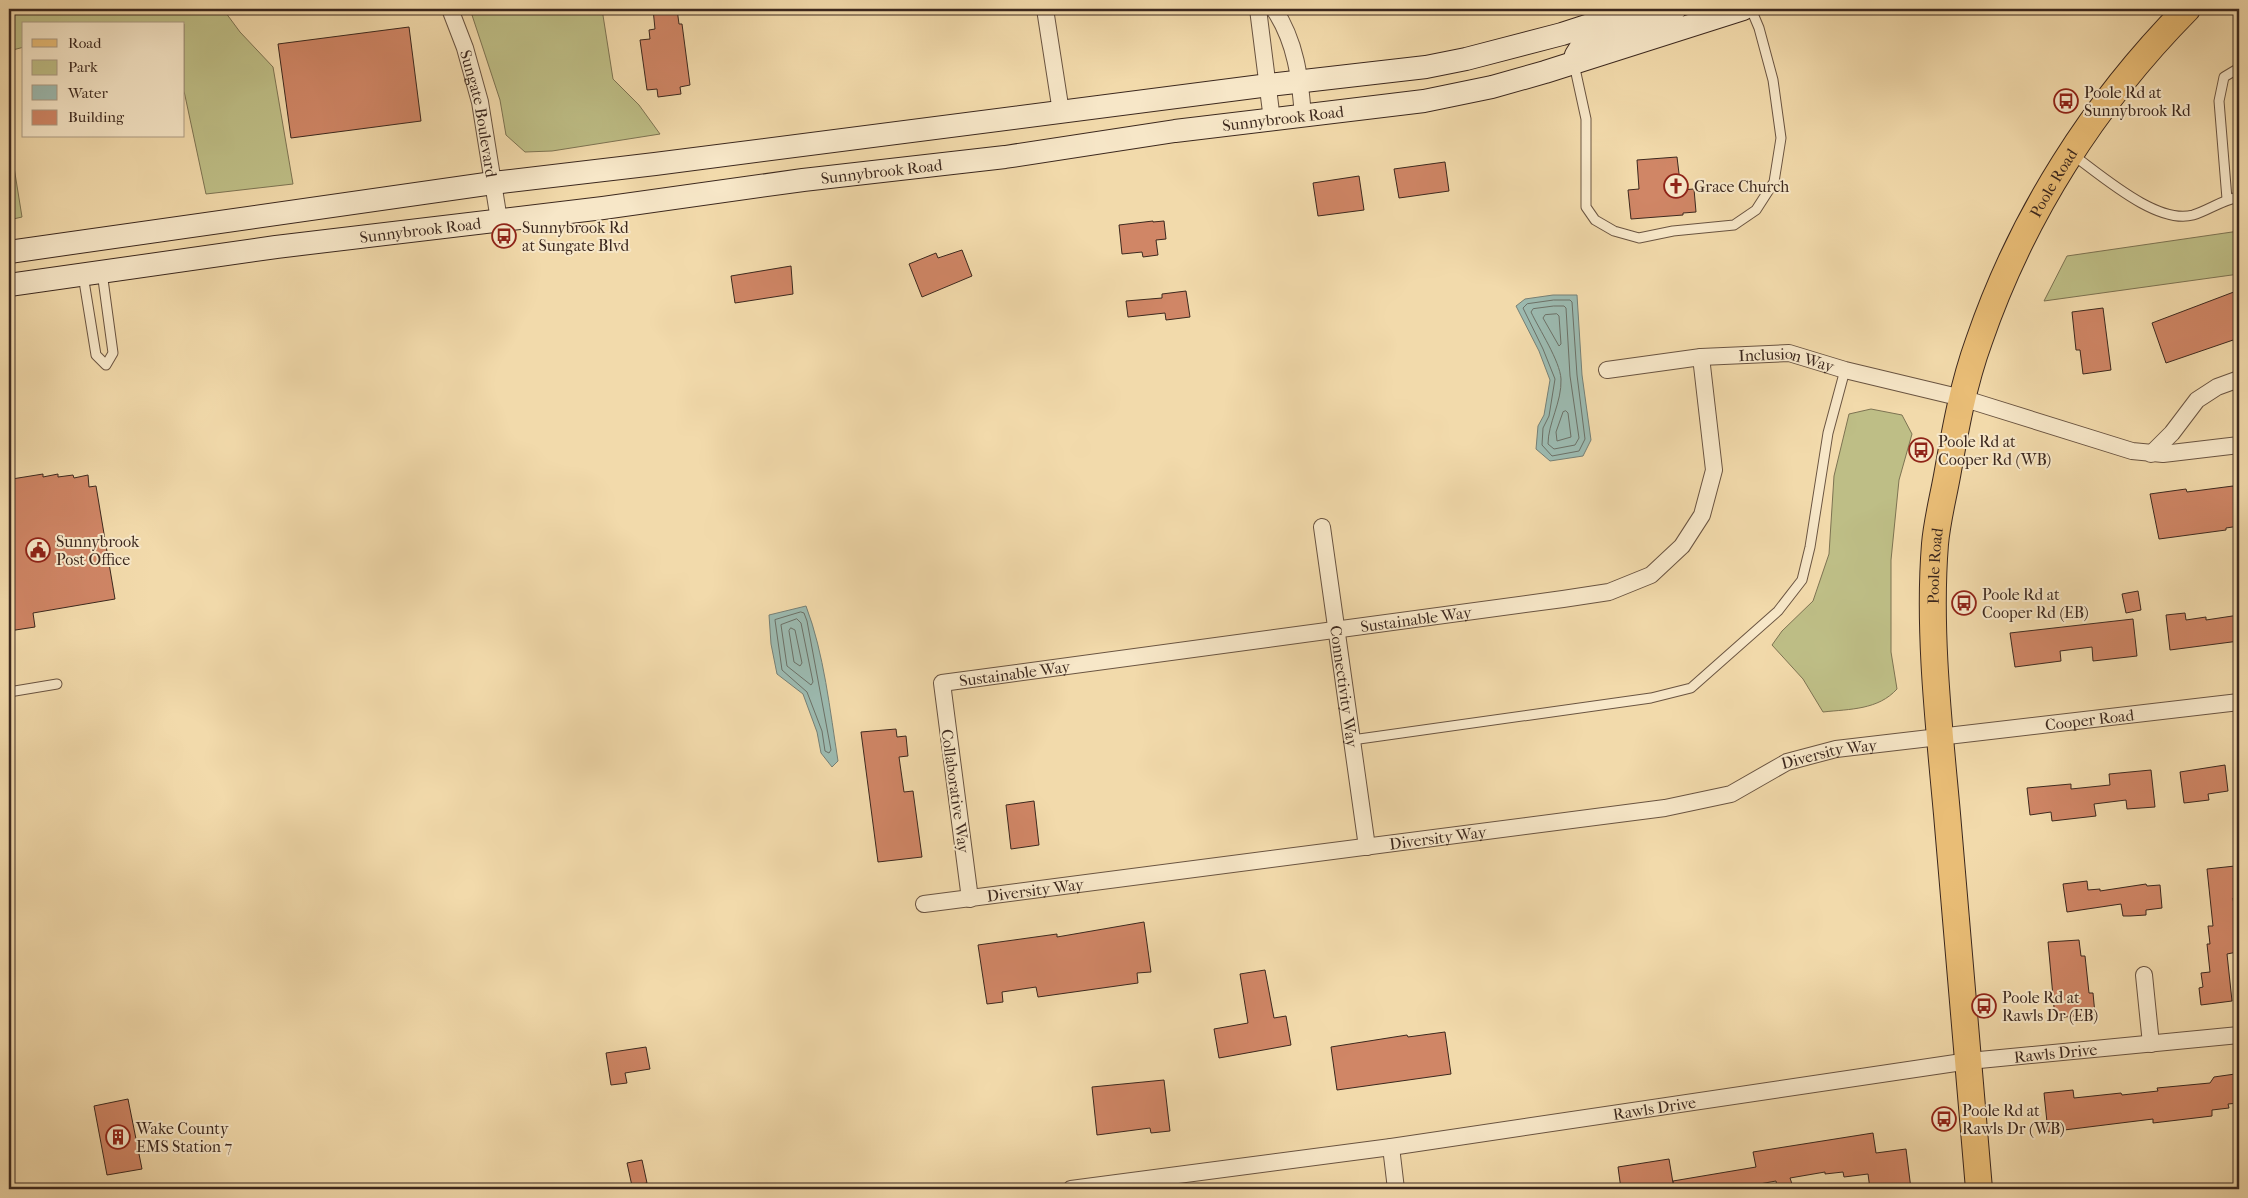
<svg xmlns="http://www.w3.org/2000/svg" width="2248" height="1198" font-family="'IM FELL French Canon',serif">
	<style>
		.green { fill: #bebe86; stroke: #7d7352 }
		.water { fill: #9cbab0; stroke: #768076 }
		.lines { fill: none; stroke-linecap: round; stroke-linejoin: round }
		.shore { stroke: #6c7167; stroke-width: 1 }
		.building { fill: #d08666; stroke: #3c281e }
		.service-casing { stroke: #6a5441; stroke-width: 11 }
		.minor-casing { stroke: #6a5441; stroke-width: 18 }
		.secondary-casing { stroke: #3c281e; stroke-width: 24 }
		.primary-casing { stroke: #3c281e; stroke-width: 28 }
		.service { stroke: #f7e7c8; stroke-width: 9 }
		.minor { stroke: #f7e7c8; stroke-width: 16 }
		.secondary { stroke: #f7e7c8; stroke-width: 22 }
		.primary { stroke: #e9bd76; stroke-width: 26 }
		.labels { text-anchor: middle; stroke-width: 4; stroke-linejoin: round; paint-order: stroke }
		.poi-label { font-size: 16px; fill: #3c281e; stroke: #f7e7c8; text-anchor: start }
		.street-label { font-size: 16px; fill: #3c281e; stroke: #f7e7c8 }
	</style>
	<rect width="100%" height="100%" fill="#f2daab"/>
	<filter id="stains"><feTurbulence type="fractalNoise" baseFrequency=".004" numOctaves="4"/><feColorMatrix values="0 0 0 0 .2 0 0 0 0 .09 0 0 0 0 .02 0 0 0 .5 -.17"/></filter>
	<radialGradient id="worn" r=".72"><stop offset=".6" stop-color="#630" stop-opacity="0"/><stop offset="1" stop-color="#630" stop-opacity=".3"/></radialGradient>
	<g class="green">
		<path d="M9,9H223L240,32L273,67L293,184L206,194L184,91V24H24V47L9,51Z"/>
		<path d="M470,9H602L613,79L639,105L660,134L552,151L525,152L506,135L500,100Z"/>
		<path d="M9,136L22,217L9,220Z"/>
		<path d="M2239,231V274L2044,301L2067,256Z"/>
		<path d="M1871,409L1902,415L1912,434L1899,480L1891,560V652L1897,689C1878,710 1850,709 1823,712L1803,679L1772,645L1782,631L1813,601L1829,554L1834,476L1849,414Z"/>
	</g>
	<g class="water">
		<path d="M1553,295H1577L1582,375L1591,440L1583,456L1550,461L1536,449L1538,426L1544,415L1550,380L1539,351L1516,306L1525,299Z"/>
		<path d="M806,606C824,653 830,711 838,761L832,767L821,753L817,732L803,694L777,674L771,644L769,615Z"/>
	</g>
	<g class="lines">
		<g class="shore">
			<path d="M1554,300H1570L1572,302L1577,375L1585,439L1579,451L1552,456L1542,445L1543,428L1549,416L1555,379L1543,349L1523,308L1527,304Z"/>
			<path d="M1554,306H1564L1566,308L1570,376L1579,438L1575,445L1554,449L1548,444C1548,423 1562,402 1561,379C1560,361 1539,329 1531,312L1533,309Z"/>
			<path d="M1557,314L1559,316L1561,344L1559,346L1543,318L1545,315Z"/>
			<path d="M1566,411L1568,413L1571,437L1557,441L1556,432L1563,412Z"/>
			<path d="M801,612L804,613L807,621L831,750L829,753L825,751L822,731L807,692L782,670L775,620Z"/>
			<path d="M797,619L801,623L813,682L811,685L787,666L781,625Z"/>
			<path d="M791,628L795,630L802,663L800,666L794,662L789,631Z"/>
		</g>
	</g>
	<g class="building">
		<path d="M653,9H677L679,24H682L690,85L680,87L681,94L658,97L657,89L647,90L640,40L650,39L649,30L655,29Z"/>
		<path d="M409,27L421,121L291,138L278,44Z"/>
		<path d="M1677,157L1681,190L1694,189L1696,212L1683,213V215L1631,219L1628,190L1639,189L1637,160Z"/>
		<path d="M1445,162L1449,191L1399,198L1394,169Z"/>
		<path d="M1359,176L1364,210L1318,216L1313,183Z"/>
		<path d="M1153,221V222L1164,221L1166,239L1156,240L1158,255L1143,257L1142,252L1122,254L1119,225Z"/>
		<path d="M962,250L972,276L922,297L909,264L936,253L938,258Z"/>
		<path d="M791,266L793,294L735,303L731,276Z"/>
		<path d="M2239,290V338L2166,363L2152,323Z"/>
		<path d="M1186,291L1190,317L1166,320L1165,313L1128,317L1126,301L1162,298V294Z"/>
		<path d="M2103,308L2111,370L2083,374L2080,350H2076L2072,312Z"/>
		<path d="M43,474V477L58,474V477L73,475L74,478L88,475L89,487L96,486L115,599L33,613L35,627L9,631V483H13L12,479Z"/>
		<path d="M2233,486V487L2239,486V526L2226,528V530L2159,539L2150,494L2186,489L2187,492Z"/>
		<path d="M2138,591L2141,610L2126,613L2122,594Z"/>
		<path d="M2185,613L2186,620L2206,617V620L2239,615V641L2170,650L2166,615Z"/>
		<path d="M2133,619L2137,656L2093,661L2092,647L2060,651L2061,661L2015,667L2010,633Z"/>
		<path d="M896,729L897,737L906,736L908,756L899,757L904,792L913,791L922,857L878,862L861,732Z"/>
		<path d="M2225,765L2228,791L2208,794L2209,800L2184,803L2180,772Z"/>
		<path d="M2151,770L2155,807L2127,809L2126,800L2094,804L2096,816L2052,821L2051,812L2030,815L2027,788L2071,784V789L2110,785L2109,774Z"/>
		<path d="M1034,801L1039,845L1011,849L1006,805Z"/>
		<path d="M2235,866L2237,898H2233L2239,943L2236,944L2237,952L2227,954L2232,1001L2201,1005L2199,988L2203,987L2201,973L2210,972L2207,944H2210L2208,926H2213L2207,869Z"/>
		<path d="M2087,881L2088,890L2100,889V891L2146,884L2147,886L2160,885L2162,908L2146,910V915L2130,916H2123L2121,904L2067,912L2063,884Z"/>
		<path d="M1144,922L1151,972L1137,973L1138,983L1038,997L1036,987L1002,992L1003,1002L987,1004L978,945L1057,934V937Z"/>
		<path d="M2079,940L2081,956H2085L2089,993H2093L2095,1014L2055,1018L2048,942Z"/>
		<path d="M1265,970L1274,1018L1286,1016L1291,1045L1219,1058L1214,1029L1248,1023L1240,974Z"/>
		<path d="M1445,1032L1451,1074L1337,1090L1331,1047L1407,1035L1408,1037Z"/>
		<path d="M646,1047L650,1069L625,1073L627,1083L611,1085L606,1053Z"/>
		<path d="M2235,1074L2239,1103L2228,1104L2229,1108L2212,1110V1116L2153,1123V1119L2048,1132L2044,1093L2073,1090L2074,1098L2121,1093L2122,1095L2158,1091L2157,1088L2210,1083L2214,1077Z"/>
		<path d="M1164,1080L1170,1131L1151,1133L1150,1128L1097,1135L1092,1087Z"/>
		<path d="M128,1099L142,1169L107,1175L94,1106Z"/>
		<path d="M1873,1133L1876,1153L1906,1149L1911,1189H1870L1868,1174L1844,1177L1843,1172L1825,1174V1172L1790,1178L1792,1184L1777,1187L1776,1181L1743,1187V1189H1674L1673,1181L1756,1167L1753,1152Z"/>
		<path d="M1669,1159L1674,1189H1621L1618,1167Z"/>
		<path d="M642,1160L647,1183L632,1186L627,1163Z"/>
	</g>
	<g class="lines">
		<g class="service-casing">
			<g id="service">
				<path d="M1574,64L1586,119V207L1595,220L1614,231L1639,238L1673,231L1734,225L1756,210L1774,182L1781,138L1773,80L1759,28L1751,9"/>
				<path d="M2073,155C2101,175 2157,225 2193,215C2209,210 2222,200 2239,197"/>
				<path d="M2227,199L2219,101L2224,77L2239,68"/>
				<path d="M83,275L96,355L106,365L113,353L102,272"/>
				<path d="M9,692L57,684"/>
				<path d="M1352,740L1651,698L1691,688L1778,611L1802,580L1810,547L1828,433L1845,370"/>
			</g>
		</g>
		<g class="minor-casing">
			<g id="minor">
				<path id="s1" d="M450,9L465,48L480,102L499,220"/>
				<path d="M1045,9L1061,112"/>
				<path d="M1258,9L1272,120"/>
				<path d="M1274,9C1296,42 1300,78 1303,116"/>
				<path id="s2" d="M1607,370L1701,357L1789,353L1845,370L1962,398L2132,451L2163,454L2239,445"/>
				<path d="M2151,454L2172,433L2197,400L2217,387L2239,379"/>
				<path id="s3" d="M1322,527L1367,847"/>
				<path id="s4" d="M970,899L942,683L1563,599L1609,592L1651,575L1682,546L1702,515L1714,470L1701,357"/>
				<path id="s5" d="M924,904L1665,808L1731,794L1787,762L1836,749L2239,702"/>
				<path d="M2144,975L2151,1044"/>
				<path d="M1391,1147L1396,1189"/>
				<path id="s6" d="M1071,1189L1391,1147L1969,1061L2239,1035"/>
			</g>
		</g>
		<g class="secondary-casing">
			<g id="secondary">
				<path d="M1574,63L1576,55L1581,47L1664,19L1675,9"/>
				<path d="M9,252L493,183L655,164L1269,85L1426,67L1466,59L1562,34L1639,9"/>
				<path id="s7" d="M9,285L276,247L603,208L803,180L1005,157L1175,131L1424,101L1492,87L1545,72L1743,9"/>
			</g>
		</g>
		<g class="primary-casing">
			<g id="primary">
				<path id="s8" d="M1979,1189C1969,1064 1958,939 1947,814C1939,726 1928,631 1935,544C1937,521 1943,498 1947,476C1955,431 1963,385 1979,341C2022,216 2094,103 2187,9"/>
			</g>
		</g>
		<use href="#service" class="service"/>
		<use href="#minor" class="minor"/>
		<use href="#secondary" class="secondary"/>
		<use href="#primary" class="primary"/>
	</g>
	<defs>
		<g id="bus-ring" transform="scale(1.25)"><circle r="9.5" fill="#f7e7c8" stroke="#8f2418" stroke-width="1.5"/><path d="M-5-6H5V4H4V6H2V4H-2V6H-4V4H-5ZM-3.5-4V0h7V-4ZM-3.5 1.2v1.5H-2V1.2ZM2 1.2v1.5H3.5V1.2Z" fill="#8f2418"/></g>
		<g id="church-ring" transform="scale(1.25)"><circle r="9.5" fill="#f7e7c8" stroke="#8f2418" stroke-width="1.5"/><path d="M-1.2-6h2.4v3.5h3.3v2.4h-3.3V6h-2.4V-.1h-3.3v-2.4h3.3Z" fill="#8f2418"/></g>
		<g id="civic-ring" transform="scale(1.25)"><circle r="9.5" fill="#f7e7c8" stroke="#8f2418" stroke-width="1.5"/><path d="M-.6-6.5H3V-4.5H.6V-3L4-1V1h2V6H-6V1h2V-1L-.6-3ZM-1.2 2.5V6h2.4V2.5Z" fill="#8f2418"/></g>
		<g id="building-ring" transform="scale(1.25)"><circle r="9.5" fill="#f7e7c8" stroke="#8f2418" stroke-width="1.5"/><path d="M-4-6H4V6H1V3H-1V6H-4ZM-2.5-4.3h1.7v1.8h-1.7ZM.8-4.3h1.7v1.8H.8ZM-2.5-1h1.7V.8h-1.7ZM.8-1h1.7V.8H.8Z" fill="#8f2418"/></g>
	</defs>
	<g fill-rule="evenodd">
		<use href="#bus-ring" x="2066" y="101"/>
		<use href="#church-ring" x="1676" y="186"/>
		<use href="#bus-ring" x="504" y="236"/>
		<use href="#bus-ring" x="1921" y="450"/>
		<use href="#civic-ring" x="38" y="550"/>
		<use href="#bus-ring" x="1964" y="603"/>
		<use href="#bus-ring" x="1984" y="1006"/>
		<use href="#bus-ring" x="1944" y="1119"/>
		<use href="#building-ring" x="118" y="1137"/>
	</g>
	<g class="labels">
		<g class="poi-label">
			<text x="2084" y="98">Poole Rd at<tspan x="2084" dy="18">Sunnybrook Rd</tspan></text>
			<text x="1694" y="192">Grace Church</text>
			<text x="522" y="233">Sunnybrook Rd<tspan x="522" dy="18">at Sungate Blvd</tspan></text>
			<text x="1938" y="447">Poole Rd at<tspan x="1938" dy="18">Cooper Rd (WB)</tspan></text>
			<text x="56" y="547">Sunnybrook<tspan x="56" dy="18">Post Office</tspan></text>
			<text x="1982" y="600">Poole Rd at<tspan x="1982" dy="18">Cooper Rd (EB)</tspan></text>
			<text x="2002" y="1003">Poole Rd at<tspan x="2002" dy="18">Rawls Dr (EB)</tspan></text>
			<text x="1962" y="1116">Poole Rd at<tspan x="1962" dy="18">Rawls Dr (WB)</tspan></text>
			<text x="136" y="1134">Wake County<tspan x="136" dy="18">EMS Station 7</tspan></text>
		</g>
		<g class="street-label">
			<text dy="6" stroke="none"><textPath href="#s1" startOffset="109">Sungate Boulevard</textPath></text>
			<text dy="6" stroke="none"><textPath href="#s7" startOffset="1285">Sunnybrook Road</textPath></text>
			<text dy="6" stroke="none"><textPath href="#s7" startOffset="880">Sunnybrook Road</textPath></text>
			<text dy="6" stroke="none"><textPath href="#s8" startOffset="1030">Poole Road</textPath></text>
			<text dy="6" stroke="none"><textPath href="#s7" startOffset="415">Sunnybrook Road</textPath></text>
			<text dy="6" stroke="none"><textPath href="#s2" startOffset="181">Inclusion Way</textPath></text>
			<text dy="6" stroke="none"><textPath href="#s8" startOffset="625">Poole Road</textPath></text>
			<text dy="6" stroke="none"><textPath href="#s4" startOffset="696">Sustainable Way</textPath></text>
			<text dy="6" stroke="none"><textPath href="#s4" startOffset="291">Sustainable Way</textPath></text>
			<text dy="6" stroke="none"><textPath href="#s3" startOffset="161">Connectivity Way</textPath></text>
			<text dy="6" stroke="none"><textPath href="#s5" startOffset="1185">Cooper Road</textPath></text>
			<text dy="6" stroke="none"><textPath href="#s5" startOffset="922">Diversity Way</textPath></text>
			<text transform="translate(956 791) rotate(82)" y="6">Collaborative Way</text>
			<text dy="6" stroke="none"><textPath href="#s5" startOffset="518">Diversity Way</textPath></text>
			<text dy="6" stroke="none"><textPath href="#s5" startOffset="112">Diversity Way</textPath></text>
			<text dy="6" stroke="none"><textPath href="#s6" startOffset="994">Rawls Drive</textPath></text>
			<text dy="6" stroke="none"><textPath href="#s6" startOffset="589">Rawls Drive</textPath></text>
		</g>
	</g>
	<rect width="2248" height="1198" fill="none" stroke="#f2daab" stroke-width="30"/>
	<rect x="10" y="10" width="2228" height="1178" fill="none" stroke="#3c281e" stroke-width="2.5"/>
	<rect x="15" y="15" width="2218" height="1168" fill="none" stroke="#3c281e"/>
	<rect x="22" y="22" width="162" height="115" fill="#f7e7c8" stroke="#ac9b84"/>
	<rect x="32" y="39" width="25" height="8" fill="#e9bd76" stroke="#ac9b84"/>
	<text x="68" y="48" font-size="15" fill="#3c281e">Road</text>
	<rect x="32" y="60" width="25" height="15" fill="#bebe86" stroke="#ac9b84"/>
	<text x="68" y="72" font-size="15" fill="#3c281e">Park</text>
	<rect x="32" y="85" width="25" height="15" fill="#9cbab0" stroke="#ac9b84"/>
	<text x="68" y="98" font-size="15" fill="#3c281e">Water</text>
	<rect x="32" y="110" width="25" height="15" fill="#d08666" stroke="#ac9b84"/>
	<text x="68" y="122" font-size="15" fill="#3c281e">Building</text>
	<rect width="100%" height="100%" filter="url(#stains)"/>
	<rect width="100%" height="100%" fill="url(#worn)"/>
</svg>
